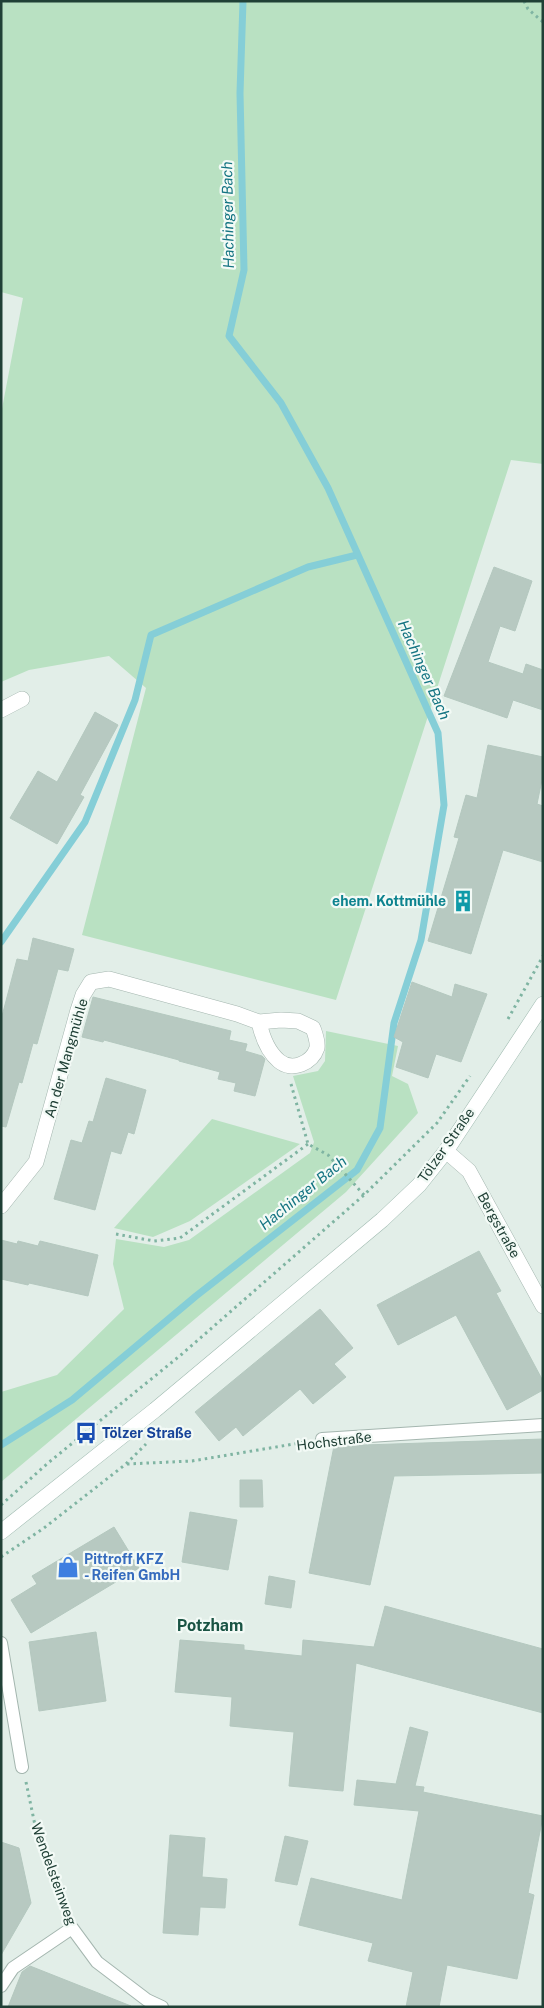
<svg xmlns="http://www.w3.org/2000/svg" width="544" height="2008" font-family="'Public Sans',sans-serif">
	<style>
		.green { fill: #b9e1c2 }
		.lines { fill: none; stroke-linecap: round; stroke-linejoin: round }
		.stream { stroke: #85ced7; stroke-width: 7 }
		.building { fill: #b7c9c1; stroke: #b4c8bf }
		.service-casing { stroke: #a4b6af; stroke-width: 14 }
		.minor-casing { stroke: #a4b6af; stroke-width: 16 }
		.secondary-casing { stroke: #9fbab0; stroke-width: 16 }
		.path { stroke: #7fb4a2; stroke-width: 3; stroke-dasharray: 2.5 4; stroke-linecap: butt }
		.service { stroke: #fff; stroke-width: 12 }
		.minor { stroke: #fff; stroke-width: 15 }
		.secondary { stroke: #fff; stroke-width: 15 }
		.labels { text-anchor: middle; stroke-width: 4.5; stroke-linejoin: round; paint-order: stroke }
		.culture-label { font-size: 14px; font-weight: bold; fill: #0d838f; stroke: #f3faf6; text-anchor: end }
		.street-label { font-size: 14px; fill: #204036; stroke: #f3faf6 }
		.transit-label { font-size: 14px; font-weight: bold; fill: #164399; stroke: #f3faf6; text-anchor: start }
		.shop-label { font-size: 14px; font-weight: bold; fill: #366cbe; stroke: #f3faf6; text-anchor: start }
		.water-label { font-size: 15px; font-style: italic; fill: #147482; stroke: #f3faf6 }
		.quarter-label { font-size: 16px; font-weight: bold; fill: #1a5444; stroke: #f3faf6 }
	</style>
	<rect width="100%" height="100%" fill="#e2eee8"/>
	<g class="green">
		<path d="M1,1H543V464L511,460L336,1000L82,935L146,688L109,656L29,670L1,682V414L23,298L1,292Z"/>
		<path d="M326,1031L398,1046L392,1076L408,1084L418,1113L346,1192L1,1482V1392L57,1375L124,1309L113,1264L116,1239L164,1247L189,1240L310,1153L314,1142L293,1076L318,1071L325,1061Z"/>
		<path d="M212,1119L300,1144L190,1221L153,1237L114,1228Z"/>
	</g>
	<g class="lines">
		<g class="stream">
			<path d="M1,942L85,822L135,700L151,635L308,567L357,555"/>
			<path d="M1,1445L72,1400L196,1296L357,1170L380,1128L394,1023L421,940L444,805L438,733L328,488L281,403L229,336L244,270L240,93L243,1"/>
		</g>
	</g>
	<g class="building">
		<path d="M494,567L532,581L515,631L500,626L488,662L523,674L526,664L543,670V710L513,700L507,718L444,696Z"/>
		<path d="M95,712L118,725L80,795L84,797L57,844L10,818L38,771L57,782Z"/>
		<path d="M488,745L543,757V775L537,804L543,806V862L503,850L471,954L428,941L459,838L454,837L466,795L477,798Z"/>
		<path d="M33,938L74,949L68,971L58,969L37,1044L33,1043L22,1083L19,1082L6,1127L1,1126V1020L17,959L28,961Z"/>
		<path d="M412,982L452,997L455,984L487,994L461,1062L436,1054L428,1078L396,1067L403,1042L394,1037Z"/>
		<path d="M93,997L231,1031L229,1040L247,1044L245,1051L262,1056L265,1059L255,1096L234,1091L236,1083L218,1079L220,1072L179,1061V1060L104,1040L103,1042L82,1037Z"/>
		<path d="M106,1078L146,1090L134,1134L128,1132L121,1154L111,1151L95,1210L54,1199L71,1140L82,1143L89,1121L93,1122Z"/>
		<path d="M1,1240L17,1244L18,1241L38,1246L40,1241L98,1255L88,1296L29,1283L28,1285L1,1279Z"/>
		<path d="M479,1251L501,1291L496,1293L543,1381V1390L507,1410L456,1315L398,1345L377,1305Z"/>
		<path d="M320,1309L353,1348L334,1364L346,1377L313,1404L300,1389L243,1436L236,1427L219,1441L195,1412Z"/>
		<path d="M543,1439V1473L394,1476L370,1585L309,1573L334,1446Z"/>
		<path d="M240,1480H262L263,1507H240Z"/>
		<path d="M190,1512L237,1520L228,1570L182,1562Z"/>
		<path d="M114,1527L139,1568L31,1633L11,1600L37,1584L32,1576Z"/>
		<path d="M269,1576L295,1581L291,1608L265,1604Z"/>
		<path d="M385,1606L543,1649V1713L356,1663L343,1791L289,1786L294,1732L230,1726L232,1697L175,1692L180,1640L244,1645V1650L302,1656L303,1640L374,1647Z"/>
		<path d="M96,1632L106,1701L39,1711L29,1642Z"/>
		<path d="M410,1727L428,1732L415,1786L424,1787L423,1792L543,1816L528,1893L534,1895L517,1979L447,1965L439,2007H406L413,1972L368,1961L373,1943L299,1925L311,1878L402,1900L419,1811L354,1805L357,1780L396,1784Z"/>
		<path d="M170,1835L205,1838L202,1877L227,1879L225,1908L200,1907L198,1935L163,1933Z"/>
		<path d="M285,1836L308,1841L297,1885L275,1881Z"/>
		<path d="M1,1842L19,1848L31,1903L1,1955Z"/>
		<path d="M30,1966L131,2006V2007H8L22,1972Z"/>
	</g>
	<g class="lines">
		<g class="service-casing">
			<g id="service">
				<path d="M322,1439L543,1425"/>
				<path d="M1,1643L22,1767"/>
				<path d="M1,1986L13,1968L72,1928L97,1962L147,2000L162,2007"/>
			</g>
		</g>
		<g class="minor-casing">
			<g id="minor">
				<path d="M1,710L22,699"/>
				<path d="M446,1151L469,1171L543,1306"/>
				<path d="M1,1206L36,1162L78,1010L83,995L91,982L109,979L237,1014L259,1022L281,1020L298,1021L313,1028C315,1034 318,1041 317,1048C312,1063 292,1072 279,1061C267,1051 262,1036 259,1022"/>
			</g>
		</g>
		<g class="secondary-casing">
			<path id="secondary" d="M1,1532L155,1410L382,1220L419,1185L446,1151L543,1004"/>
		</g>
		<g class="path">
			<path d="M524,1L528,9L543,22"/>
			<path d="M508,1019L543,956"/>
			<path d="M291,1084L308,1144L328,1155L364,1195"/>
			<path d="M116,1234L154,1241L180,1238L308,1144"/>
			<path d="M127,1464L192,1461L306,1442"/>
			<path d="M1,1505L48,1463L182,1354L364,1195L437,1123L470,1076"/>
			<path d="M1,1557L44,1528L126,1464L146,1444"/>
			<path d="M26,1782L36,1830L66,1912"/>
		</g>
		<use href="#service" class="service"/>
		<use href="#minor" class="minor"/>
		<use href="#secondary" class="secondary"/>
	</g>
	<defs>
		<g id="building-bare" transform="scale(1.725)"><path d="M-4-6H4V6H1V3H-1V6H-4ZM-2.5-4.3h1.7v1.8h-1.7ZM.8-4.3h1.7v1.8H.8ZM-2.5-1h1.7V.8h-1.7ZM.8-1h1.7V.8H.8Z" fill="#0f9aa8" stroke="#f3faf6" stroke-width="2.5" paint-order="stroke"/></g>
		<g id="bus-bare" transform="scale(1.725)"><path d="M-5-6H5V4H4V6H2V4H-2V6H-4V4H-5ZM-3.5-4V0h7V-4ZM-3.5 1.2v1.5H-2V1.2ZM2 1.2v1.5H3.5V1.2Z" fill="#1a4fb4" stroke="#f3faf6" stroke-width="2.5" paint-order="stroke"/></g>
		<g id="shop-bare" transform="scale(1.725)"><path d="M-5-2.5h2.3a2.7 3.5 0 0 1 5.4 0H5L5.5 6h-11ZM-1.5-2.5h3a1.5 2.3 0 0 0-3 0Z" fill="#3f7fe0" stroke="#f3faf6" stroke-width="2.5" paint-order="stroke"/></g>
	</defs>
	<g fill-rule="evenodd">
		<use href="#building-bare" x="463" y="901"/>
		<use href="#bus-bare" x="86" y="1433"/>
		<use href="#shop-bare" x="68" y="1567"/>
	</g>
	<g class="labels">
		<g class="culture-label">
			<text x="446" y="906">ehem. Kottmühle</text>
		</g>
		<g class="street-label">
			<text transform="translate(66 1058) rotate(-74)" y="5">An der Mangmühle</text>
			<text transform="translate(446 1145) rotate(-55)" y="5">Tölzer Straße</text>
			<text transform="translate(499 1225) rotate(61)" y="5">Bergstraße</text>
			<text transform="translate(334 1441) rotate(-7)" y="5">Hochstraße</text>
			<text transform="translate(54 1874) rotate(70)" y="5">Wendelsteinweg</text>
		</g>
		<g class="transit-label">
			<text x="102" y="1438">Tölzer Straße</text>
		</g>
		<g class="shop-label">
			<text x="84" y="1564">Pittroff KFZ<tspan x="84" dy="16">- Reifen GmbH</tspan></text>
		</g>
		<g class="water-label">
			<text transform="translate(228 215) rotate(-91)" y="5">Hachinger Bach</text>
			<text transform="translate(424 670) rotate(66)" y="5">Hachinger Bach</text>
			<text transform="translate(303 1193) rotate(-39)" y="5">Hachinger Bach</text>
		</g>
		<g class="quarter-label">
			<text x="210" y="1631">Potzham</text>
		</g>
	</g>
	<rect width="544" height="2008" fill="none" stroke="#204036" stroke-width="5"/>
</svg>
